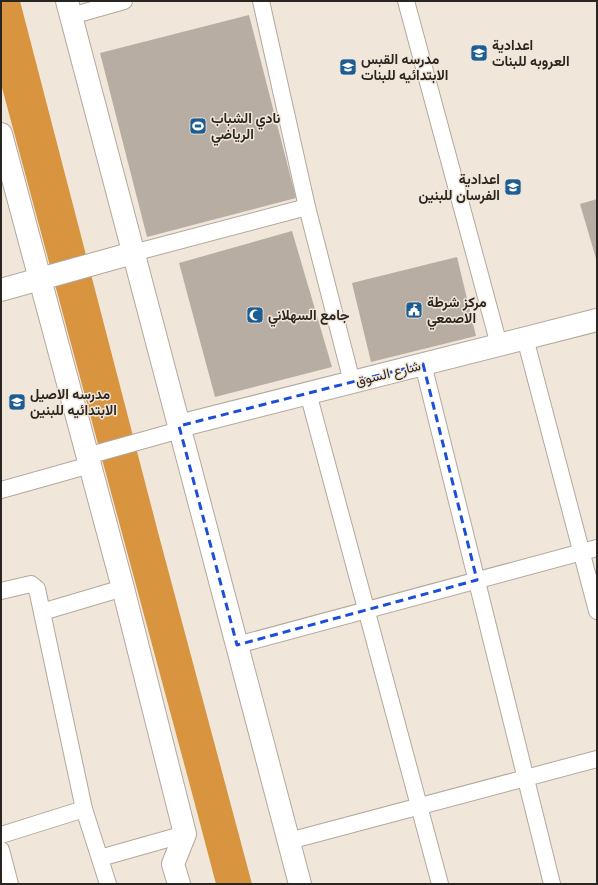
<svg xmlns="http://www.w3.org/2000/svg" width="598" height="885" font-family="Spectral,Vazirmatn,serif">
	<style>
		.water { fill: #d8943f }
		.building { fill: #b7ada2 }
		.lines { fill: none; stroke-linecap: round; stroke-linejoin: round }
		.street-casing { stroke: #b3a89d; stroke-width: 18 }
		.secondary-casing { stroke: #b3a89d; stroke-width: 24 }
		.street { stroke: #fff; stroke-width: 16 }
		.secondary { stroke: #fff; stroke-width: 22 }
		.marked { fill: none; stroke: #1d4ed8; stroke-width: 3; stroke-dasharray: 8 5; stroke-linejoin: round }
		.labels { text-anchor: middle; stroke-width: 3; stroke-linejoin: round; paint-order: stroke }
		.poi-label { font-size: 14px; font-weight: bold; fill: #292520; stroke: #f1e6da; text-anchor: start }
		.street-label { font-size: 14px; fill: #292520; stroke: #f1e6da }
	</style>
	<rect width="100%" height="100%" fill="#f1e6da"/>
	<path class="water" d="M1,1H20L159,536L252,884H216L192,793L1,84Z"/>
	<g class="building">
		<path d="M249,15L296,198L147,237L100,53Z"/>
		<path d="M597,199V262L580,204Z"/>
		<path d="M292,231L332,367L215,397L179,263Z"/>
		<path d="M457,257L476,336L371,362L352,283Z"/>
	</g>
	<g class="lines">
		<g class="street-casing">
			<g id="street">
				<path d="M261,1L307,207L352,382"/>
				<path d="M406,1L499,345"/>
				<path d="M71,16L124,1"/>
				<path d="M133,253L307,207"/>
				<path d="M525,338L597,611"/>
				<path d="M423,364L552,884"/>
				<path d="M308,393L440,884"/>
				<path d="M87,456L180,430"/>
				<path d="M1,490L90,465"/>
				<path d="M1,591L31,584L37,589L84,809L108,884"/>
				<path d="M42,612L123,588"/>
				<path d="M237,645L597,548"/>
				<path d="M1,835L84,809"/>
				<path d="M289,841L597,759"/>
				<path d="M1,850L10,884"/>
				<path d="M100,858L185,834"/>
			</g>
		</g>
		<g class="secondary-casing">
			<g id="secondary">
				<path d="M67,1L300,884"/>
				<path d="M1,134L123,588L185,834L173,864L179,884"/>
				<path d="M1,290L133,253"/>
				<path d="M179,426L597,320"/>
			</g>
		</g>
		<use href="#street" class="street"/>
		<use href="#secondary" class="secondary"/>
	</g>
	<path class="marked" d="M423,364L477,580L237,645L179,426Z"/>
	<defs>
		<g id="school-square" transform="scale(0.9)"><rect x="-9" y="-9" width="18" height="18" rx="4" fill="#1e5d93" stroke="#f1e6da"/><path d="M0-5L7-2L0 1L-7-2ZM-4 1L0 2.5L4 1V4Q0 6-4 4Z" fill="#fff"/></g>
		<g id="stadium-square" transform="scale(0.9)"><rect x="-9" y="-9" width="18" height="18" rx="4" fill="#1e5d93" stroke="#f1e6da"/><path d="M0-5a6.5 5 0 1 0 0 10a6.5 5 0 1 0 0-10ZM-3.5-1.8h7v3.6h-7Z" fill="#fff"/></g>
		<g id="civic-square" transform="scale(0.9)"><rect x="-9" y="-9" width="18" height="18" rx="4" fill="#1e5d93" stroke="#f1e6da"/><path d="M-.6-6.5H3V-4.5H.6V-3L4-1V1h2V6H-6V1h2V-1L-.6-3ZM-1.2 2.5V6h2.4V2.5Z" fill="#fff"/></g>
		<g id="mosque-square" transform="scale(0.9)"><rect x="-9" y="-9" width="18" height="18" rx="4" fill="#1e5d93" stroke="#f1e6da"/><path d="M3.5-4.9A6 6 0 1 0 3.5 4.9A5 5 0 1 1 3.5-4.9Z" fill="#fff"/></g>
	</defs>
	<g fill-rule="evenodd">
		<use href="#school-square" x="479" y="53"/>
		<use href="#school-square" x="348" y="67"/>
		<use href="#stadium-square" x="198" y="126"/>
		<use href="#school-square" x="513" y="187"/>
		<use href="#civic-square" x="414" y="310"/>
		<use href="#mosque-square" x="255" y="315"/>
		<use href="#school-square" x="17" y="402"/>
	</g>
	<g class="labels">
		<g class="poi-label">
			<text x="492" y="50">اعدادية<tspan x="492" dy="16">العروبه للبنات</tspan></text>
			<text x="361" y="64">مدرسه القبس<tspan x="361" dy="16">الابتدائيه للبنات</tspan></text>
			<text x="211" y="123">نادي الشباب<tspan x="211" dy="16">الرياضي</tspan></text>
			<text x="500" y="184" text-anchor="end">اعدادية<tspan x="500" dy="16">الفرسان للبنين</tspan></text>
			<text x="427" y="307">مركز شرطة<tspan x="427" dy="16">الاصمعي</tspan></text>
			<text x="268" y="320">جامع السهلاني</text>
			<text x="30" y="399">مدرسه الاصيل<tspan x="30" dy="16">الابتدائيه للبنين</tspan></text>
		</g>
		<g class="street-label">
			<text transform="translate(388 373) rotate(-14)" y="5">شارع السوق</text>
		</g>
	</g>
	<rect width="598" height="885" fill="none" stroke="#292520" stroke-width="4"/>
</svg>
